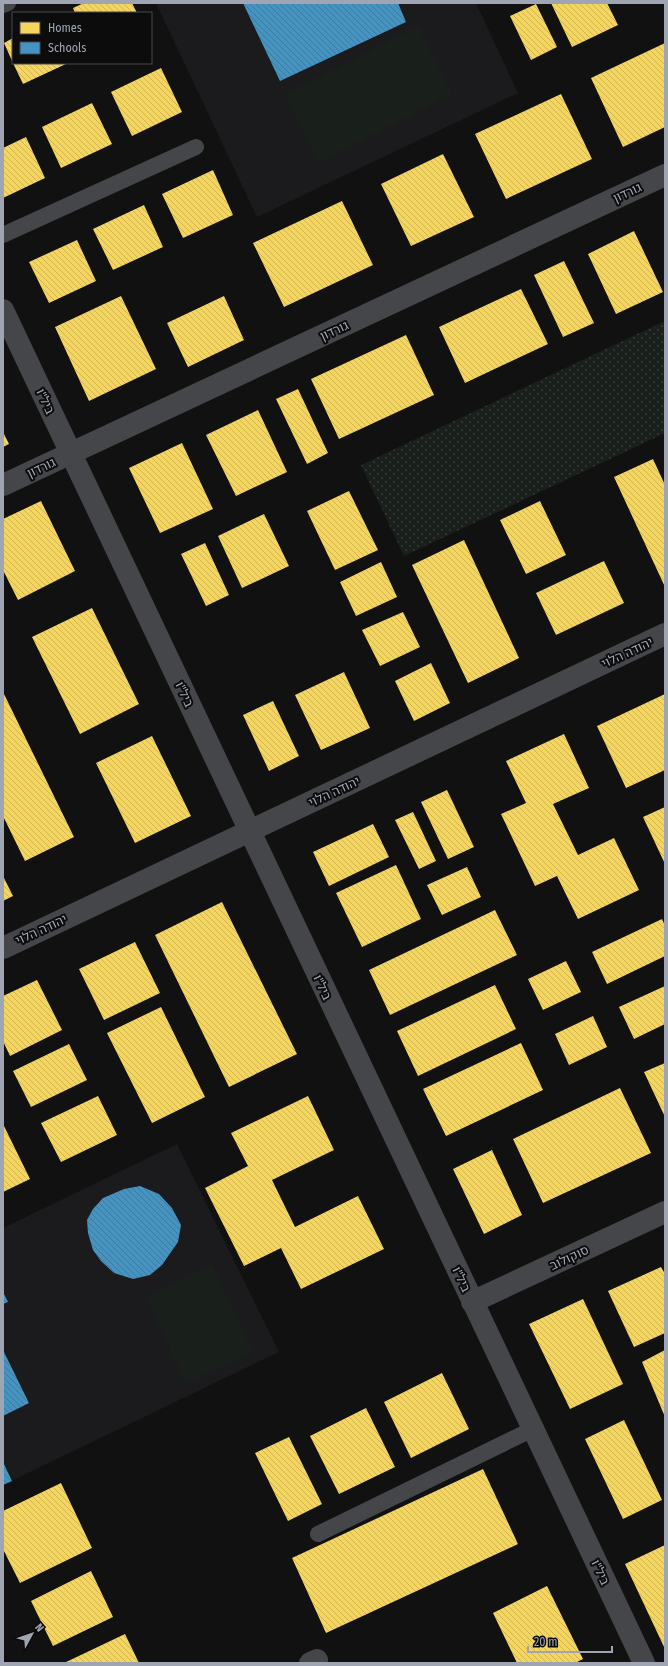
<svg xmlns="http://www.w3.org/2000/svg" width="668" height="1666" font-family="'Fira Sans Condensed',Heebo,sans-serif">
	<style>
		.built { fill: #1b1b1d }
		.grass { fill: url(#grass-dots) }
		.garden { fill: #19201b }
		.homes { fill: url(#homes-back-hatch) }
		.schools { fill: url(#schools-back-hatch) }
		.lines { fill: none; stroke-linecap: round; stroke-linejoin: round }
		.service { stroke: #45464a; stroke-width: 16 }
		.minor { stroke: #45464a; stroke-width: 22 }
		.labels { text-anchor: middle; stroke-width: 4; stroke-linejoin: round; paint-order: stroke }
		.street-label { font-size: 13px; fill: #a0a5b4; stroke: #0c0c0d }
	</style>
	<defs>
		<pattern id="grass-dots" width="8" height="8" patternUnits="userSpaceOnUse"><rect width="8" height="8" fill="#19201b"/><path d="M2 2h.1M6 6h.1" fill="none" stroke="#373d3a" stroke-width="1.8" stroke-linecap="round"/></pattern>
		<pattern id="homes-back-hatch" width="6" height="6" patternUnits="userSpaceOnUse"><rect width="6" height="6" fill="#f6d55c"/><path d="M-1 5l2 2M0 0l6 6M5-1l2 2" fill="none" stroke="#ceb454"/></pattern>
		<pattern id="schools-back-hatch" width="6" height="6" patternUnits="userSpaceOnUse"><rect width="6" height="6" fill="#4393c3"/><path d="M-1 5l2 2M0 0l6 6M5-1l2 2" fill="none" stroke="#3e7ba0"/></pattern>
	</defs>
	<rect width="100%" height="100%" fill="#111"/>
	<g class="built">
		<path d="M156,3H476L518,93L257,217Z"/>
		<path d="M177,1144L279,1352L3,1485V1228Z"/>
	</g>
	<path class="grass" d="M665,321V433L404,556L361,465Z"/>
	<g class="garden">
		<path d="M418,26L452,94L319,162L285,94Z"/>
		<path d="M212,1265L253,1353L186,1383L146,1296Z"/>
	</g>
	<g class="homes">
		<path d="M84,3H132L137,13H75L73,8Z"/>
		<path d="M551,3H607L618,25L572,47Z"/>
		<path d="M536,4L557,47L531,60L510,16Z"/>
		<path d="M13,38V63L4,43Z"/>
		<path d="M665,43V127L623,147L591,78Z"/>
		<path d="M13,63H68L23,84Z"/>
		<path d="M161,68L182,112L132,136L111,92Z"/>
		<path d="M561,94L592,159L506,199L475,134Z"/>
		<path d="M92,103L112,144L61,168L42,127Z"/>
		<path d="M26,137L45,178L3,198V148Z"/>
		<path d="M443,154L474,217L411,246L381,184Z"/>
		<path d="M213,170L233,215L183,238L162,194Z"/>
		<path d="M342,201L373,265L284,307L253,243Z"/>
		<path d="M144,205L163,247L113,270L93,229Z"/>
		<path d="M634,231L663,292L616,314L588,254Z"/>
		<path d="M77,240L96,281L49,303L29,262Z"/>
		<path d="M564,261L594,323L563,337L534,275Z"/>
		<path d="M521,289L548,344L465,383L439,327Z"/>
		<path d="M121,296L156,369L89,401L55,327Z"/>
		<path d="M224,296L244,340L188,367L167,323Z"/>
		<path d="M406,335L434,395L339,439L311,379Z"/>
		<path d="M298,389L328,453L307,464L276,399Z"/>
		<path d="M258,410L287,472L236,496L206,435Z"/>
		<path d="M3,432L9,444L3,447Z"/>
		<path d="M182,443L213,509L160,533L129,468Z"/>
		<path d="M653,459L665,485V587L614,477Z"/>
		<path d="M349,491L378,550L335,570L307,511Z"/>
		<path d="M41,501L75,571L18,600L3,570V519Z"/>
		<path d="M540,501L566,555L526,574L500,520Z"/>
		<path d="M264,514L289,566L242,588L218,536Z"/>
		<path d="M464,540L519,658L468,683L412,565Z"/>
		<path d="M205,543L229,595L206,606L181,554Z"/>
		<path d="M604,561L624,603L556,635L536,593Z"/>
		<path d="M381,562L397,597L356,616L340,582Z"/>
		<path d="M92,608L139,704L80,734L32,637Z"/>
		<path d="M403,612L420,647L380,666L362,630Z"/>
		<path d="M431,663L450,703L414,721L395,681Z"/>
		<path d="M344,672L370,728L321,750L295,695Z"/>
		<path d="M3,692L74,837L25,861L3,816Z"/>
		<path d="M665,694V770L626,788L597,726Z"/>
		<path d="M273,701L299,756L269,771L243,715Z"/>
		<path d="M564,734L589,788L553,804L578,855L614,838L639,890L578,919L557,876L535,886L501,814L526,803L506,761Z"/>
		<path d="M152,736L191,816L135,843L96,763Z"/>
		<path d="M447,790L474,847L448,859L421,802Z"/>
		<path d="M665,807V864L643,817Z"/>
		<path d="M413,812L436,861L419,869L395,820Z"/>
		<path d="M373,824L389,857L329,886L313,852Z"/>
		<path d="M396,865L421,919L362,947L336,893Z"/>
		<path d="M467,867L481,897L442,915L427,885Z"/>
		<path d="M3,876L13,896L3,901Z"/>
		<path d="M222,902L297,1054L229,1087L155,935Z"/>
		<path d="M495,910L517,955L390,1015L369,970Z"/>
		<path d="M662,919L665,926V956L607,984L592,952Z"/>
		<path d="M135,942L160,993L104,1020L79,969Z"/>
		<path d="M566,961L581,992L543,1010L528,979Z"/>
		<path d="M37,980L62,1030L10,1056L3,1041V996Z"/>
		<path d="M495,985L516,1029L418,1076L397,1031Z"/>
		<path d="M665,986V1024L634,1039L619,1007Z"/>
		<path d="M161,1007L205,1097L152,1123L107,1033Z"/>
		<path d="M593,1016L607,1047L569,1065L555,1034Z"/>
		<path d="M521,1043L543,1090L446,1136L423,1089Z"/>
		<path d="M69,1044L87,1080L31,1107L13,1071Z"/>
		<path d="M665,1063V1117L644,1072Z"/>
		<path d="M620,1088L651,1153L543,1203L513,1139Z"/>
		<path d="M98,1096L117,1135L61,1162L41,1123Z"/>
		<path d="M308,1096L334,1150L272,1180L295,1227L358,1196L384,1249L301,1289L281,1248L244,1266L205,1188L248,1166L231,1133Z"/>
		<path d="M3,1124L30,1179L3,1192Z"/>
		<path d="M492,1150L522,1215L484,1234L453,1169Z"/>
		<path d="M661,1267L665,1274V1333L634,1347L608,1291Z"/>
		<path d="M583,1299L623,1384L570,1409L529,1324Z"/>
		<path d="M665,1350V1417L642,1362Z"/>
		<path d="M442,1373L469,1429L411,1458L384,1402Z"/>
		<path d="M366,1408L395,1467L339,1494L310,1436Z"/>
		<path d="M624,1420L662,1500L623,1519L585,1439Z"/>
		<path d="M289,1437L322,1504L288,1521L255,1453Z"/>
		<path d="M483,1469L518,1544L326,1633L292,1558Z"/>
		<path d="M61,1483L92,1548L20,1583L3,1549V1511Z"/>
		<path d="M665,1545V1649L625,1564Z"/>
		<path d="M91,1571L113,1617L53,1646L31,1601Z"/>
		<path d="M547,1586L583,1659L575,1663H517L493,1613Z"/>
		<path d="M125,1634L139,1663H64Z"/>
	</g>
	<g class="schools">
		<path d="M243,3H398L406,22L280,81Z"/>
		<path d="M140,1186L159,1194L172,1208L181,1225L178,1242L162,1265L150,1275L133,1279L114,1273L101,1261L93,1250L88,1233L87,1220L93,1209L103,1198L124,1189Z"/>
		<path d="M3,1292L8,1302L3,1304Z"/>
		<path d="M3,1350L29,1403L3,1416Z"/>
		<path d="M3,1462L12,1481L3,1485Z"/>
	</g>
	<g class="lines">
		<g class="service">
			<path d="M3,5L8,3"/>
			<path d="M3,235L196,147"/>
			<path d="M318,1534L533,1429"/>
		</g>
		<g class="minor">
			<path d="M3,310L644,1663"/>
			<path d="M3,485L665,175"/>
			<path d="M3,948L665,634"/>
			<path d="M472,1302L665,1212"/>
			<path d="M310,1663L317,1660"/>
		</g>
	</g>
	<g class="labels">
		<g class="street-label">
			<text transform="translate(627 192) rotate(-25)" y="5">גורדון</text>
			<text transform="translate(334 330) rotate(-25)" y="5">גורדון</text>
			<text transform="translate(46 401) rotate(65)" y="5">ביל"ו</text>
			<text transform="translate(41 467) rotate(-25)" y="5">גורדון</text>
			<text transform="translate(627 652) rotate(-25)" y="5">יהודה הלוי</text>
			<text transform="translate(185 694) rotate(65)" y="5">ביל"ו</text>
			<text transform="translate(334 791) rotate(-25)" y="5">יהודה הלוי</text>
			<text transform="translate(41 929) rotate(-25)" y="5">יהודה הלוי</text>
			<text transform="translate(323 987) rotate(65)" y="5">ביל"ו</text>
			<text transform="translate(569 1257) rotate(-25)" y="5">סוקולוב</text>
			<text transform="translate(462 1279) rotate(65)" y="5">ביל"ו</text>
			<text transform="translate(601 1572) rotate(65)" y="5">ביל"ו</text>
		</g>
	</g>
	<rect width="668" height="1666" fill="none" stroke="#a0a5b4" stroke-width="8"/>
	<rect x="12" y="12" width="140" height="52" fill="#0c0c0d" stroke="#474950"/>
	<rect x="20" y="22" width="20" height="12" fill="#f6d55c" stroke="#474950"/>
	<text x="48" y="32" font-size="12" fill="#a0a5b4">Homes</text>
	<rect x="20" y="42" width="20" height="12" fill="#4393c3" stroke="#474950"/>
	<text x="48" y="52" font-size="12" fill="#a0a5b4">Schools</text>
	<g transform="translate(32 1634) rotate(50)" stroke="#0c0c0d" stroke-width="3" paint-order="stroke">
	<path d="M0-3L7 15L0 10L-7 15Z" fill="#a0a5b4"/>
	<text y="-6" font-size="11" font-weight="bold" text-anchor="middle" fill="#a0a5b4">N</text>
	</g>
	<path d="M528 1646v6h84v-6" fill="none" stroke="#a0a5b4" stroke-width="2"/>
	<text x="534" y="1646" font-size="12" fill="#a0a5b4" stroke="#0c0c0d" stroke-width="3" paint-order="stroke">20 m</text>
</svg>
